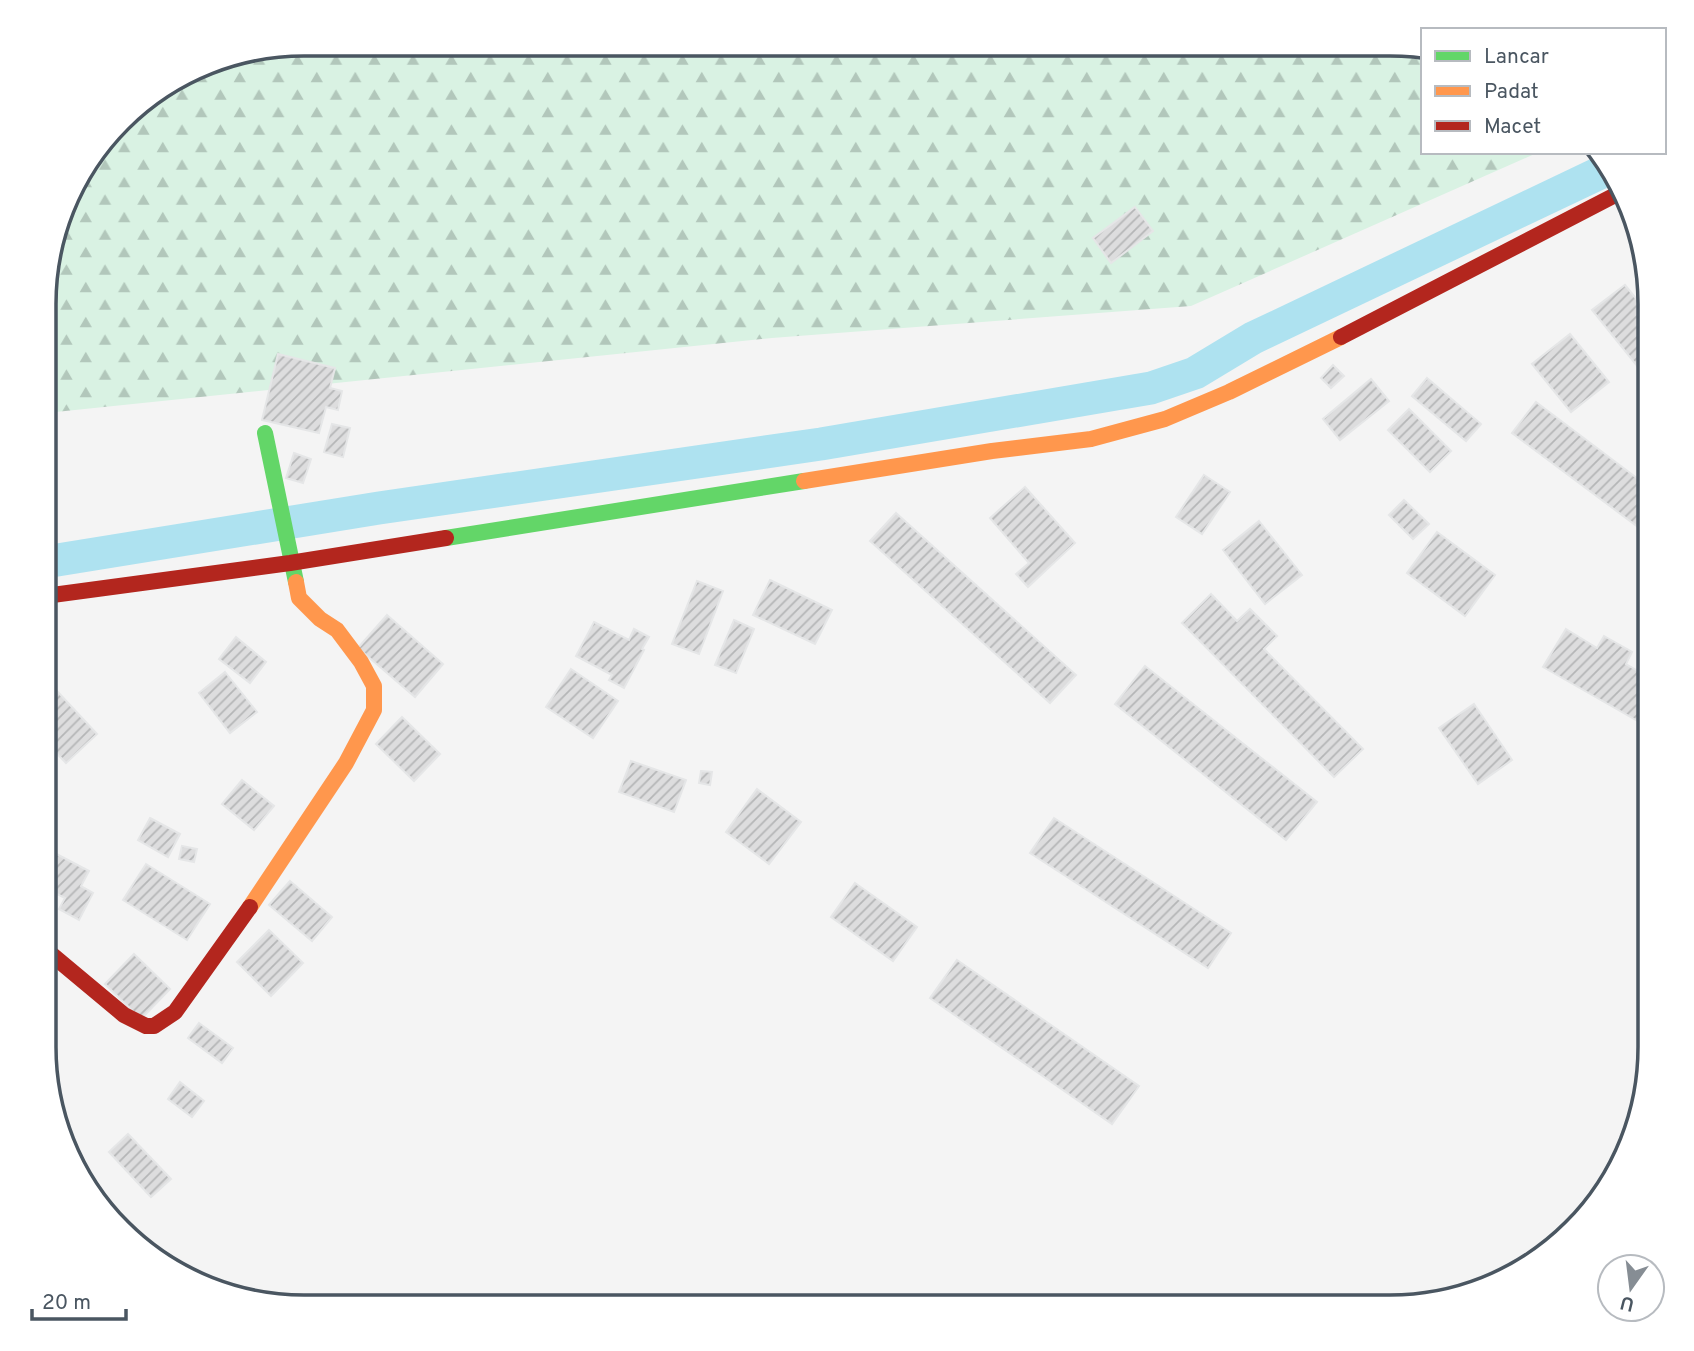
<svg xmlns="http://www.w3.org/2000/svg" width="1694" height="1351" font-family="Overpass,sans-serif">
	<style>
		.forest { fill: url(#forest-firs) }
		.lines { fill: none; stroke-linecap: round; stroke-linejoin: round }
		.canal { stroke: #aee2f0; stroke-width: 33 }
		.building { fill: url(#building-hatch); stroke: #e5e6e7; stroke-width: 2 }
		.fast { stroke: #63d668; stroke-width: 16 }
		.slow { stroke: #ff974d; stroke-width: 16 }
		.jam { stroke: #b3261e; stroke-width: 16 }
		.rim { fill: none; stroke: #4a5661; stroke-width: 3.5 }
	</style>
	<defs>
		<pattern id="forest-firs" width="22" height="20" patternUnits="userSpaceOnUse" patternTransform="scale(1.75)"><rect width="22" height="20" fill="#d9f2e3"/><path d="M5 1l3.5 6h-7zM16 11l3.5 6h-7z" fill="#b2c7bb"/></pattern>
		<pattern id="building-hatch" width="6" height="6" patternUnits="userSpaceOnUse" patternTransform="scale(1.75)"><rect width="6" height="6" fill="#ddddde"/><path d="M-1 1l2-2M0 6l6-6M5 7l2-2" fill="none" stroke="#b5b6b7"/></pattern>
	</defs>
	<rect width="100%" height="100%" fill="#f4f4f4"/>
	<path class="forest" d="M304,44H1407L1423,48V152H1539L1191,306L772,338L46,413V269L78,174L133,108L220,58Z"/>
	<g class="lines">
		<path class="canal" d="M45,562L379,508L821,444L1151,388L1195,373L1253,338L1606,170"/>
	</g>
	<g class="building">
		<path d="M1135,207L1153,231L1111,263L1093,238Z"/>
		<path d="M1625,285L1650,316V382L1592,310Z"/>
		<path d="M1570,334L1609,382L1571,412L1532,364Z"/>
		<path d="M278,354L335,368L330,388L342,391L338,410L326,407L319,433L262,420Z"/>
		<path d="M1333,365L1344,376L1331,388L1321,378Z"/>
		<path d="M1427,378L1481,424L1466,441L1412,396Z"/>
		<path d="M1371,379L1389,401L1340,440L1323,419Z"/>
		<path d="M1536,402L1650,488V536L1512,433Z"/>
		<path d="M1409,409L1451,451L1430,472L1388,430Z"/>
		<path d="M332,424L350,428L343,457L324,452Z"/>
		<path d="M294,453L311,459L303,483L286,478Z"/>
		<path d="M1204,475L1230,492L1202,534L1176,517Z"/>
		<path d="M1025,487L1075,543L1028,587L1016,574L1029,563L990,518Z"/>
		<path d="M1404,500L1429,524L1413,539L1389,515Z"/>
		<path d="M896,513L1076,675L1050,703L870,541Z"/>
		<path d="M1259,521L1302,575L1265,604L1223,550Z"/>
		<path d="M1437,532L1495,575L1465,616L1407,573Z"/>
		<path d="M770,580L832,610L815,644L753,615Z"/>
		<path d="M697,581L723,591L699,654L672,644Z"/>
		<path d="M1211,594L1237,621L1250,609L1277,636L1264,649L1363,749L1334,777L1182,623Z"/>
		<path d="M387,615L443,664L415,697L358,648Z"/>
		<path d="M734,620L754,629L736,673L715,665Z"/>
		<path d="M594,622L629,640L634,629L649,637L642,649L644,650L624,688L609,680L612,675L576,656Z"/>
		<path d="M1566,629L1597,648L1604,636L1632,652L1626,664L1650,678V728L1543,667Z"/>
		<path d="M236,637L266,662L250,683L219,659Z"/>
		<path d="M1145,666L1317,802L1286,840L1115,704Z"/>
		<path d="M571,669L618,701L593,738L546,707Z"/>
		<path d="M225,672L257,712L230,733L199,693Z"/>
		<path d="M56,690L97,734L66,763L45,741V701Z"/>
		<path d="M1474,704L1512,760L1478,784L1439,728Z"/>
		<path d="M402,717L440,754L414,781L376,744Z"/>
		<path d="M631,761L686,780L674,812L619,792Z"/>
		<path d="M701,771L712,772L710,785L699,783Z"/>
		<path d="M242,780L274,806L254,830L222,804Z"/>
		<path d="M757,789L801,822L769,864L726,832Z"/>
		<path d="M150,818L180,834L168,857L138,840Z"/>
		<path d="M1054,818L1231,933L1208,968L1030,853Z"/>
		<path d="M182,846L197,849L194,862L179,859Z"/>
		<path d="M45,848L89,871L81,886L93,893L79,920L59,909L65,898L45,888Z"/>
		<path d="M146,864L210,904L187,940L123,900Z"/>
		<path d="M290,881L332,917L312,941L269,905Z"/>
		<path d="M855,883L917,927L893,961L831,917Z"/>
		<path d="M269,930L303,963L271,996L237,962Z"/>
		<path d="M134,954L170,989L141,1019L105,984Z"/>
		<path d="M957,960L1139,1086L1112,1124L930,998Z"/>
		<path d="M44,994L53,1000L44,1014Z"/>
		<path d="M199,1023L233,1048L222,1063L188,1038Z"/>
		<path d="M180,1082L204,1101L192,1117L168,1099Z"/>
		<path d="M128,1134L171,1179L151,1197L109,1152Z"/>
	</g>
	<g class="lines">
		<g class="fast">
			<path d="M265,433L296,582"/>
			<path d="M446,538L804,481"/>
		</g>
		<g class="slow">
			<path d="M804,481L992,451L1091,439L1165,419L1229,392L1341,337"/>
			<path d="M250,907L346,763L374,710V686L361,662L337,630L320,619L299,598L296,582"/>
		</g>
		<g class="jam">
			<path d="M1341,337L1621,192"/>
			<path d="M45,596L290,563L446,538"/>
			<path d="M45,949L124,1015L146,1026H154L175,1012L250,907"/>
		</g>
	</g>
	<path d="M0 0H1694V1351H0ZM304 56H1390A248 248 0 0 1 1638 304V1047A248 248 0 0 1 1390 1295H304A248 248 0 0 1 56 1047V304A248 248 0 0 1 304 56Z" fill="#fff" fill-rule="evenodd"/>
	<path class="rim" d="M304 56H1390A248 248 0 0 1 1638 304V1047A248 248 0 0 1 1390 1295H304A248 248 0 0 1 56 1047V304A248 248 0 0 1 304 56Z"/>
	<rect x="1421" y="28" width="245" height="126" fill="#ffffff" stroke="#b7bbc0" stroke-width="2"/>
	<rect x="1435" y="51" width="35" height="10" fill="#63d668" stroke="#b7bbc0" stroke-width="2"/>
	<text x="1484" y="63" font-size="21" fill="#4a5661">Lancar</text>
	<rect x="1435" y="86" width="35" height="10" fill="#ff974d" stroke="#b7bbc0" stroke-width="2"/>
	<text x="1484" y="98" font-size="21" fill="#4a5661">Padat</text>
	<rect x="1435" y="121" width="35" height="10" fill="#b3261e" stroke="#b7bbc0" stroke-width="2"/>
	<text x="1484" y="133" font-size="21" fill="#4a5661">Macet</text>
	<g transform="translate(1631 1288) rotate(194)"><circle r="33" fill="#ffffff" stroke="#b7bbc0" stroke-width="2"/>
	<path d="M0-5L12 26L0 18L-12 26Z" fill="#868d94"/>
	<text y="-10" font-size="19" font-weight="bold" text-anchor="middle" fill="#4a5661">U</text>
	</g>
	<path d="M32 1309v10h94v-10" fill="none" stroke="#4a5661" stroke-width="3.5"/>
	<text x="42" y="1309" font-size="21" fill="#4a5661" stroke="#ffffff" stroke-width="5" paint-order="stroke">20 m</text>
</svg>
